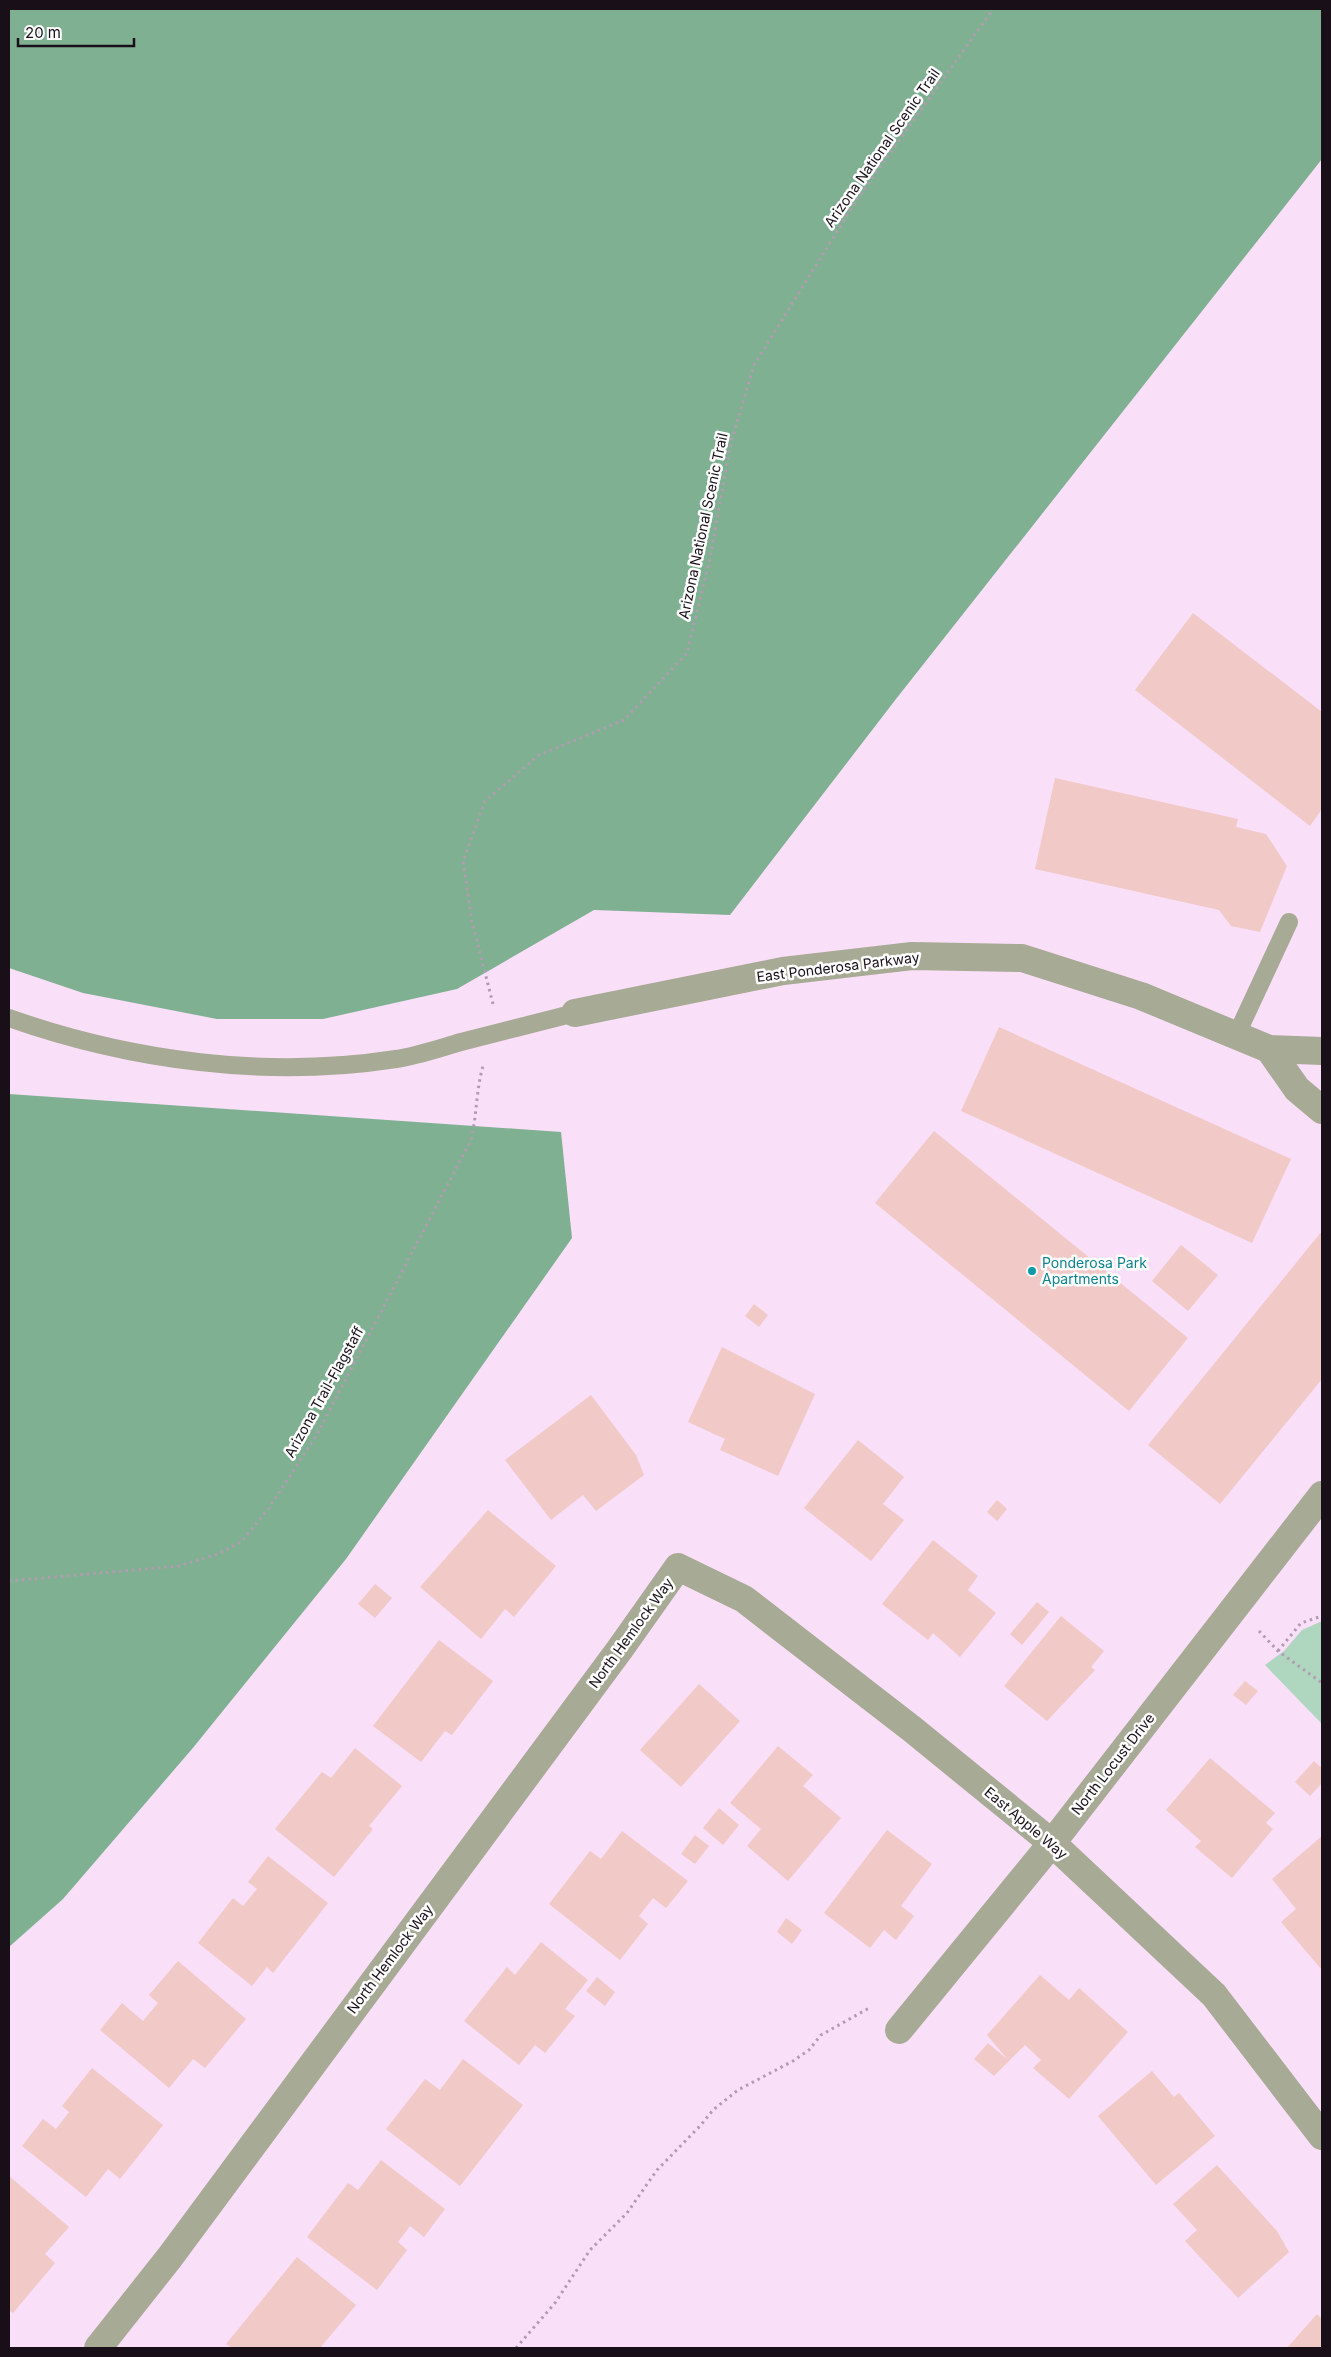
<svg xmlns="http://www.w3.org/2000/svg" width="1331" height="2357" font-family="Inter,sans-serif">
	<style>
		.green { fill: #afd6be }
		.forest { fill: #7fb092 }
		.building { fill: #f1c9c7 }
		.lines { fill: none; stroke-linecap: round; stroke-linejoin: round }
		.path { stroke: #b29cb1; stroke-width: 3; stroke-dasharray: 2.5 4; stroke-linecap: butt }
		.lane { stroke: #a7aa94; stroke-width: 18 }
		.street { stroke: #a7aa94; stroke-width: 28 }
		.culture-dot { fill: #0f9aa8; stroke: #fff; stroke-width: 2 }
		.labels { text-anchor: middle; stroke-width: 5; stroke-linejoin: round; paint-order: stroke }
		.street-label { font-size: 14px; fill: #180f18; stroke: #fff }
		.culture-label { font-size: 14px; fill: #0d838f; stroke: #fff; text-anchor: start }
	</style>
	<rect width="100%" height="100%" fill="#fadff9"/>
	<path class="green" d="M1322,1621V1724L1265,1665L1284,1651L1302,1630Z"/>
	<g class="forest">
		<path d="M9,9H1322V159L896,699L730,915L594,910L457,989L323,1019H217L83,993L9,968Z"/>
		<path d="M9,1094L561,1132L572,1238L346,1559L192,1749L63,1899L9,1947Z"/>
	</g>
	<g class="building">
		<path d="M1193,613L1322,712V809L1310,826L1135,690Z"/>
		<path d="M1055,778L1238,819L1236,827L1266,834L1287,866L1260,932L1231,926L1219,910L1035,869Z"/>
		<path d="M999,1027L1291,1159L1252,1243L961,1111Z"/>
		<path d="M934,1131L1188,1338L1129,1411L875,1203Z"/>
		<path d="M1322,1231V1379L1220,1504L1148,1445Z"/>
		<path d="M1181,1245L1218,1275L1188,1311L1152,1281Z"/>
		<path d="M754,1304L768,1315L759,1327L745,1316Z"/>
		<path d="M722,1347L815,1394L778,1476L720,1450L725,1439L688,1422Z"/>
		<path d="M591,1395L636,1455L644,1475L596,1511L583,1495L551,1520L505,1460Z"/>
		<path d="M858,1440L904,1477L883,1504L904,1520L871,1561L804,1508Z"/>
		<path d="M997,1500L1007,1509L997,1521L987,1512Z"/>
		<path d="M488,1510L556,1566L514,1617L505,1609L481,1639L420,1587Z"/>
		<path d="M933,1540L978,1576L968,1590L996,1613L960,1657L933,1633L928,1640L882,1604Z"/>
		<path d="M375,1584L392,1598L375,1618L358,1604Z"/>
		<path d="M1037,1602L1049,1612L1022,1645L1010,1634Z"/>
		<path d="M1061,1616L1104,1651L1091,1667L1095,1670L1047,1721L1004,1686Z"/>
		<path d="M439,1640L493,1681L452,1735L445,1731L421,1762L373,1726Z"/>
		<path d="M1245,1681L1258,1691L1246,1705L1233,1695Z"/>
		<path d="M699,1684L740,1721L681,1787L640,1750Z"/>
		<path d="M778,1746L813,1775L803,1786L841,1818L788,1881L747,1846L761,1829L730,1803Z"/>
		<path d="M355,1748L402,1786L369,1826L373,1829L334,1877L275,1829L322,1772L331,1778Z"/>
		<path d="M1210,1758L1275,1813L1266,1823L1273,1829L1232,1878L1195,1847L1201,1841L1166,1810Z"/>
		<path d="M1314,1761L1322,1768V1783L1310,1796L1295,1782Z"/>
		<path d="M719,1808L739,1825L723,1845L703,1828Z"/>
		<path d="M887,1830L932,1864L901,1906L914,1916L896,1940L884,1930L870,1948L824,1913Z"/>
		<path d="M622,1831L688,1881L666,1908L653,1898L639,1916L648,1924L620,1960L549,1904L590,1851L601,1859Z"/>
		<path d="M695,1835L709,1846L695,1864L681,1854Z"/>
		<path d="M1322,1836V1970L1281,1922L1296,1909L1272,1879Z"/>
		<path d="M268,1856L328,1903L273,1973L267,1967L252,1986L198,1943L233,1898L243,1906L257,1889L248,1882Z"/>
		<path d="M786,1918L802,1930L792,1944L777,1932Z"/>
		<path d="M541,1942L588,1980L565,2009L575,2016L545,2053L535,2045L519,2065L464,2021L507,1967L515,1975Z"/>
		<path d="M178,1961L246,2019L205,2068L193,2059L169,2088L100,2030L122,2003L143,2021L158,2003L149,1995Z"/>
		<path d="M1040,1975L1069,2000L1079,1988L1128,2032L1069,2099L1033,2068L1041,2060L1025,2045L994,2076L974,2059L988,2043L1008,2060L987,2035Z"/>
		<path d="M597,1977L615,1992L605,2006L586,1991Z"/>
		<path d="M463,2059L523,2105L460,2186L386,2129L425,2079L440,2090Z"/>
		<path d="M92,2068L163,2125L120,2179L108,2169L86,2197L22,2146L43,2119L56,2129L69,2112L62,2106Z"/>
		<path d="M1152,2071L1174,2097L1179,2093L1215,2136L1156,2185L1098,2116Z"/>
		<path d="M381,2160L445,2209L424,2237L410,2226L398,2242L407,2250L377,2290L307,2237L348,2183L358,2190Z"/>
		<path d="M1217,2165L1277,2231L1289,2252L1238,2298L1185,2241L1197,2230L1173,2204Z"/>
		<path d="M9,2176L69,2227L45,2254L55,2263L13,2313L9,2310Z"/>
		<path d="M297,2257L356,2305L320,2348H232L226,2344Z"/>
		<path d="M1317,2314L1322,2319V2348H1287Z"/>
	</g>
	<g class="lines">
		<g class="path">
			<path d="M493,1004L472,922L463,861L485,801L539,755L624,720L687,653L710,558L731,442L754,365L856,201L993,9"/>
			<path d="M9,1581L179,1566L218,1554L241,1542L269,1508L316,1436L471,1140C477,1115 476,1090 483,1066"/>
			<path d="M1259,1631L1278,1651L1322,1683"/>
			<path d="M1278,1651L1301,1623L1322,1616"/>
			<path d="M516,2348L555,2303L590,2250L627,2213L657,2170L700,2126L713,2110L738,2090L793,2061L809,2050L821,2035L871,2007"/>
		</g>
		<g class="lane">
			<path d="M9,1018C131,1061 267,1079 396,1059C417,1056 440,1048 461,1042C499,1032 537,1023 575,1013"/>
			<path d="M1236,1036L1289,922"/>
		</g>
		<g class="street">
			<path d="M575,1013L783,971L912,956L1022,958L1141,996L1269,1049L1322,1051"/>
			<path d="M1269,1049L1297,1089L1322,1110"/>
			<path d="M899,2030L1052,1843L1322,1495"/>
			<path d="M98,2348L170,2257L620,1649L678,1567L744,1599L912,1729L1052,1843L1214,1995L1322,2136"/>
		</g>
	</g>
	<circle class="culture-dot" cx="1032" cy="1271" r="5"/>
	<g class="labels">
		<g class="street-label">
			<text transform="translate(882 148) rotate(-55)" y="5">Arizona National Scenic Trail</text>
			<text transform="translate(703 526) rotate(-78)" y="5">Arizona National Scenic Trail</text>
			<text transform="translate(838 967) rotate(-7)" y="5">East Ponderosa Parkway</text>
			<text transform="translate(324 1392) rotate(-61)" y="5">Arizona Trail-Flagstaff</text>
			<text transform="translate(631 1633) rotate(-54)" y="5">North Hemlock Way</text>
			<text transform="translate(1113 1764) rotate(-52)" y="5">North Locust Drive</text>
			<text transform="translate(1026 1823) rotate(40)" y="5">East Apple Way</text>
			<text transform="translate(390 1959) rotate(-53)" y="5">North Hemlock Way</text>
		</g>
		<g class="culture-label">
			<text x="1042" y="1268">Ponderosa Park<tspan x="1042" dy="16">Apartments</tspan></text>
		</g>
	</g>
	<rect width="1331" height="2357" fill="none" stroke="#180f18" stroke-width="20"/>
	<path d="M18 38v8h116v-8" fill="none" stroke="#180f18" stroke-width="2.5"/>
	<text x="25" y="38" font-size="15" fill="#180f18" stroke="#ffffff" stroke-width="4" paint-order="stroke">20 m</text>
</svg>
